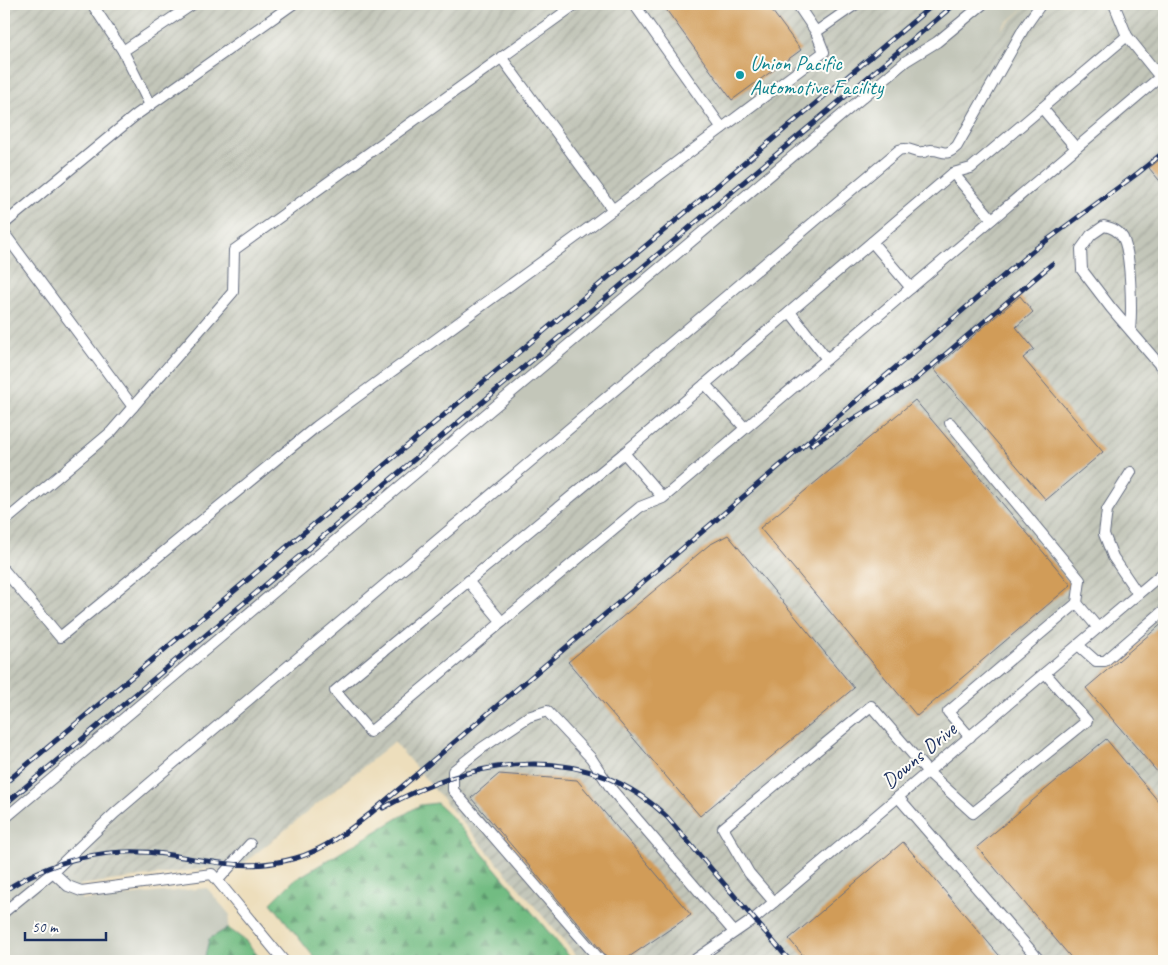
<svg xmlns="http://www.w3.org/2000/svg" width="1168" height="965" font-family="Caveat,sans-serif">
	<style>
		.industrial { fill: url(#industrial-furrows) }
		.railway { fill: #c3c6b9 }
		.forest { fill: url(#forest-firs); stroke: #467670 }
		.building { fill: #d19c59 }
		.lines { fill: none; stroke-linecap: round; stroke-linejoin: round }
		.minor-casing { stroke: #646c7f; stroke-width: 12 }
		.minor { stroke: #fff; stroke-width: 10 }
		.rail-casing { stroke: #1b2f5e; stroke-width: 5 }
		.rail { stroke: #fdfcf7; stroke-width: 3; stroke-dasharray: 9; stroke-linecap: butt }
		.culture-dot { fill: #0f9aa8; stroke: #fdfcf7; stroke-width: 2 }
		.labels { text-anchor: middle; stroke-width: 4; stroke-linejoin: round; paint-order: stroke }
		.culture-label { font-size: 21px; fill: #0d838f; stroke: #fdfcf7; text-anchor: start }
		.street-label { font-size: 21px; fill: #1b2f5e; stroke: #fdfcf7 }
	</style>
	<defs>
		<pattern id="industrial-furrows" width="10" height="10" patternUnits="userSpaceOnUse" patternTransform="scale(1.25)"><rect width="10" height="10" fill="#c3c6b9"/><path d="M-1 1l2-2M0 10L10 0M9 11l2-2" fill="none" stroke="#a7aaa1"/></pattern>
		<pattern id="forest-firs" width="22" height="20" patternUnits="userSpaceOnUse" patternTransform="scale(1.25)"><rect width="22" height="20" fill="#72bc82"/><path d="M5 1l3.5 6h-7zM16 11l3.5 6h-7z" fill="#5d996e"/></pattern>
	</defs>
	<rect width="100%" height="100%" fill="#fdfcf7"/>
	<filter id="ink" filterUnits="userSpaceOnUse"><feTurbulence type="fractalNoise" baseFrequency=".02" numOctaves="2"/><feDisplacementMap in="SourceGraphic" scale="10" xChannelSelector="R" yChannelSelector="G"/><feConvolveMatrix kernelMatrix="1 2 1 2 8 2 1 2 1" color-interpolation-filters="sRGB"/></filter>
	<filter id="wash" filterUnits="userSpaceOnUse"><feTurbulence type="fractalNoise" baseFrequency=".0096" numOctaves="4" result="noise"/><feDisplacementMap in="SourceGraphic" scale="20" xChannelSelector="R" yChannelSelector="G"/><feGaussianBlur stdDeviation="1.12" result="paint"/><feColorMatrix in="noise" values="0 0 0 0 0 0 0 0 0 0 0 0 0 0 0 0 0 1.4 0 .05"/><feComposite in="paint" operator="in"/></filter>
	<g filter="url(#wash)">
		<rect width="100%" height="100%" fill="#eddebc"/>
		<g class="industrial">
			<path d="M4,4H927L4,773Z"/>
			<path d="M1029,4H1164V961H581L394,742L228,876L208,868L80,885L64,875L60,869L117,818L289,672Z"/>
		</g>
		<path class="railway" d="M927,4H1029L1005,24L902,153L289,672L117,818L61,869L64,875L80,885L82,900L207,888L230,915L228,928L209,939L204,961H4V773Z"/>
		<g class="forest">
			<path d="M437,803L452,817L573,961H317L271,903L293,881L420,805Z"/>
			<path d="M228,928L246,941L262,961H204L209,939Z"/>
		</g>
		<g id="blocks">
			<g class="building">
				<path d="M662,4H767L801,50L732,100Z"/>
				<path d="M1164,156V186L1149,168Z"/>
				<path d="M1020,296L1033,312L1016,327L1034,349L1023,358L1103,452L1046,500L934,369Z"/>
				<path d="M915,400L1071,585L917,716L760,528Z"/>
				<path d="M728,535L854,688L700,816L568,662L709,545Z"/>
				<path d="M1164,622V780L1086,688Z"/>
				<path d="M1106,739L1164,808V961H1074L977,847Z"/>
				<path d="M499,774L577,780L691,915L623,961H608L606,956L471,798Z"/>
				<path d="M903,842L1004,961H808L789,939Z"/>
			</g>
		</g>
	</g>
	<g filter="url(#ink)">
		<use href="#blocks" fill-opacity="0" stroke="#646c7f" stroke-width="1"/>
		<g class="lines">
			<g class="minor-casing">
				<g id="minor">
					<path d="M92,4L123,51"/>
					<path d="M634,4L722,128"/>
					<path d="M797,4L816,32L856,4"/>
					<path d="M501,57L613,210"/>
					<path d="M150,105L123,51L193,4"/>
					<path d="M1042,108L1076,148"/>
					<path d="M953,173L992,219"/>
					<path d="M4,224L136,115L293,4"/>
					<path d="M4,233L133,407"/>
					<path d="M872,242L911,288"/>
					<path d="M790,312L827,359"/>
					<path d="M1130,329C1132,311 1131,253 1123,238C1118,230 1112,228 1104,226L1091,235L1081,249L1082,270L1111,308L1164,370"/>
					<path d="M705,384L745,428"/>
					<path d="M950,423L1080,580L1077,603"/>
					<path d="M624,453L953,173L971,168L1127,36"/>
					<path d="M1131,472L1107,510L1104,534L1113,557L1138,594"/>
					<path d="M663,498L624,453L335,691L370,732L640,507L663,498L1160,77L1127,36L1114,4"/>
					<path d="M4,522L111,432L233,292L234,250L576,4"/>
					<path d="M4,570L60,637L317,426L587,229L824,52L816,32"/>
					<path d="M468,581L502,622"/>
					<path d="M1078,645L1096,661H1105L1164,610"/>
					<path d="M970,737L948,712L1077,603L1098,628"/>
					<path d="M898,797L1040,961"/>
					<path d="M4,819L906,61L937,42L983,4"/>
					<path d="M53,872L115,813L163,772L899,150C911,146 913,154 923,152C927,152 927,150 931,150C945,150 944,158 957,146L1024,28L1041,4"/>
					<path d="M218,880L250,844"/>
					<path d="M774,902L749,873L723,828L871,706L928,772L973,813L1087,721L1045,673"/>
					<path d="M4,912L53,872L68,886L81,891L212,874L284,961"/>
					<path d="M601,961L453,790V771L482,748L528,717L547,711L591,758L612,790L734,932"/>
					<path d="M693,961L754,919L1164,572"/>
				</g>
			</g>
			<use href="#minor" class="minor"/>
			<g class="rail-casing">
				<g id="rail">
					<path d="M811,445L914,381L1052,264"/>
					<path d="M4,784L934,4"/>
					<path d="M4,805L955,4"/>
					<path d="M383,808C475,757 585,739 667,817L790,961"/>
					<path d="M4,891C50,860 109,846 164,854C211,861 248,872 296,858C324,850 348,831 371,813L1035,249L1138,173L1164,152"/>
				</g>
			</g>
			<use href="#rail" class="rail"/>
		</g>
	</g>
	<circle class="culture-dot" cx="740" cy="75" r="5"/>
	<g class="labels">
		<g class="culture-label">
			<text x="750" y="70">Union Pacific<tspan x="750" dy="24">Automotive Facility</tspan></text>
		</g>
		<g class="street-label">
			<text transform="translate(919 755) rotate(-40)" y="7">Downs Drive</text>
		</g>
	</g>
	<rect width="1168" height="965" fill="none" stroke="#fdfcf7" stroke-width="20"/>
	<path d="M25 932v8h81v-8" fill="none" stroke="#1b2f5e" stroke-width="2.5"/>
	<text x="32" y="932" font-size="15" fill="#1b2f5e" stroke="#fdfcf7" stroke-width="4" paint-order="stroke">50 m</text>
</svg>
